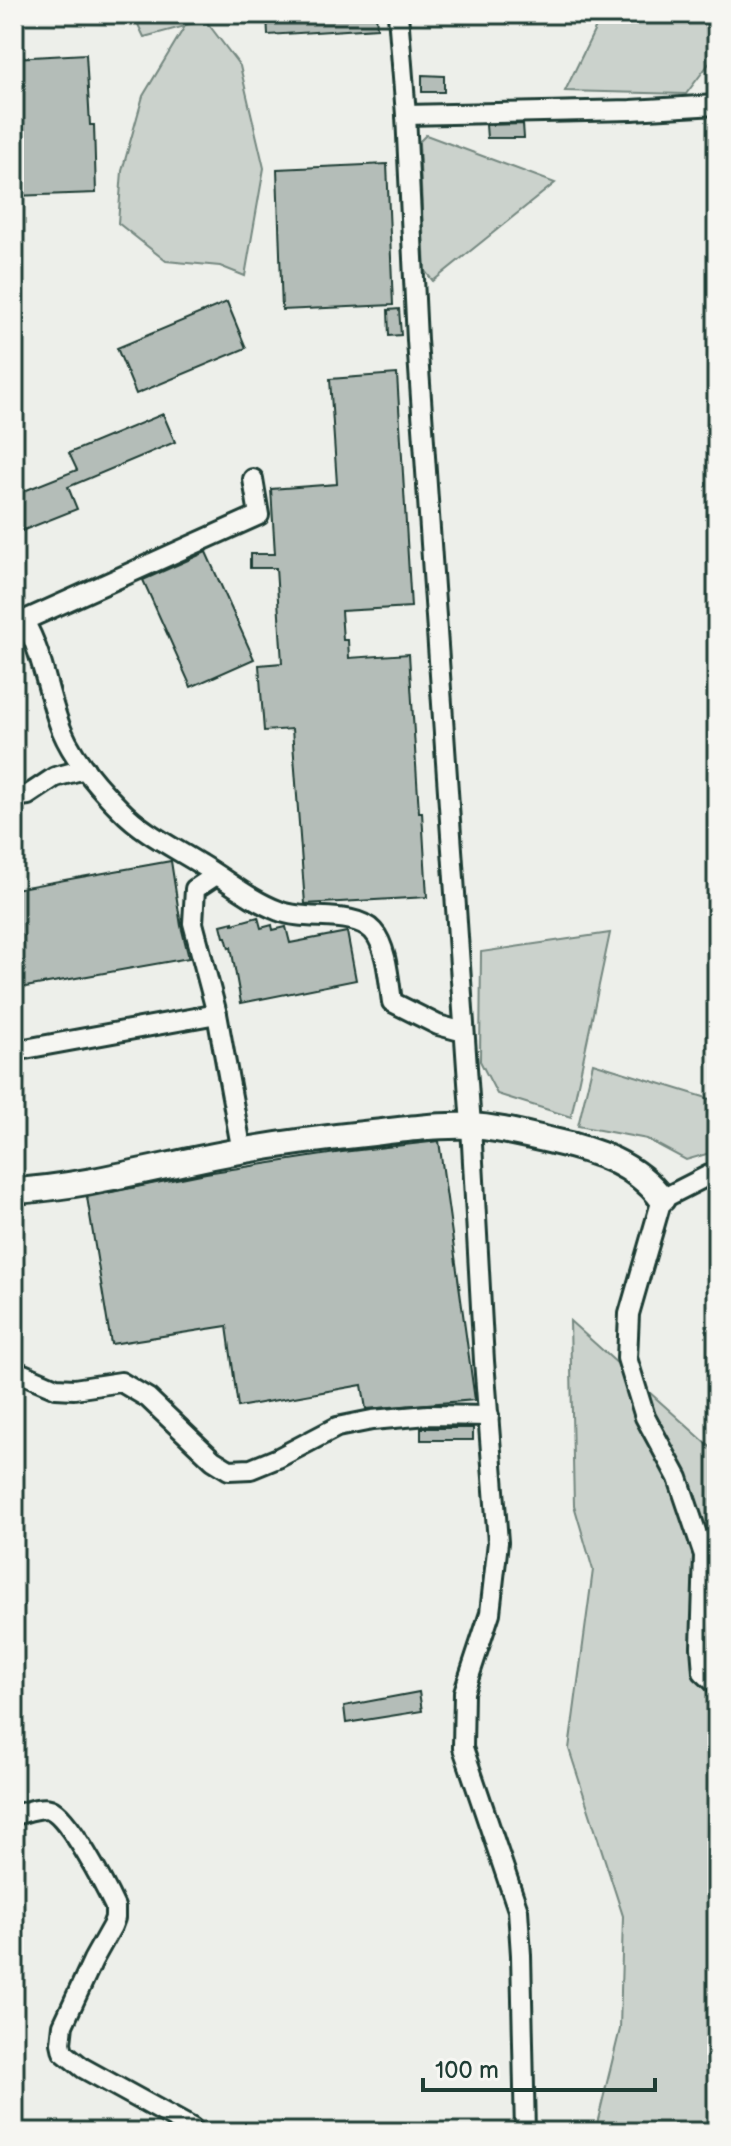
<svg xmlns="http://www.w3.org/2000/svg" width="731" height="2146" font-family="'Balsamiq Sans',sans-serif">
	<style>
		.green { fill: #cbd2cc; stroke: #758880; stroke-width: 2 }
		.building { fill: #b4bdb8; stroke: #1f3d34; stroke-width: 2 }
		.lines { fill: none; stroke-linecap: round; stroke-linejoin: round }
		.minor-casing { stroke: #1f3d34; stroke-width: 24 }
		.tertiary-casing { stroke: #1f3d34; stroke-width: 30 }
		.minor { stroke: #f6f6f2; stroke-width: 18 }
		.tertiary { stroke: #f6f6f2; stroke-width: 24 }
	</style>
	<rect width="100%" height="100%" fill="#edefea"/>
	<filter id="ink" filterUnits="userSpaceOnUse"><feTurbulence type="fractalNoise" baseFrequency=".0125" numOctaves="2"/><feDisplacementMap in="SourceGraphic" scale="16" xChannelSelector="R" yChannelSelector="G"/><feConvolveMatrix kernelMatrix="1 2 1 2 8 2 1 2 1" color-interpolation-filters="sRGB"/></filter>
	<g filter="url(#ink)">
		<g class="green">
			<path d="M133,14H220L185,25L206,21L240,66L264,168L245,276L220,266L166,261L118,223L122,171L143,96L185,26L144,37Z"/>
			<path d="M579,14H717V53L686,94L565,91L596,27Z"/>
			<path d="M426,135L555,183L433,281L425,271L419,142Z"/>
			<path d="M610,933L571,1117L497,1094L480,1061L481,952Z"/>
			<path d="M593,1063L717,1101V1151L686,1160L647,1139L578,1126Z"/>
			<path d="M570,1321L717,1453V2132H595L620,2029L623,1916L569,1749L593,1570L574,1505Z"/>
		</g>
		<g class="building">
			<path d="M267,14H376L377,28L268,35Z"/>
			<path d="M86,54L90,125H94L96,193L14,196V58Z"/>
			<path d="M422,75L444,76V92H422Z"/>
			<path d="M523,124L524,138H487L486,125Z"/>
			<path d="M387,164L393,305L282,310L277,169Z"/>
			<path d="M227,302L246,348L136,394L117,348Z"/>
			<path d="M399,309L401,335L389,336L388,310Z"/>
			<path d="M397,374L411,607L341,611L343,640H348L349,658L409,654L419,812H422L427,897L305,904L292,729L264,731L259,665L282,663L276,568H250V554H275L271,489L337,484L330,379Z"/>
			<path d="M163,414L175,442L68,487L77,509L14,534V495L77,470L69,453Z"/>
			<path d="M206,552L254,659L191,687L143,580Z"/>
			<path d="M171,861L181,926L189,958L14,989V889Z"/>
			<path d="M258,917L261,928L272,925L273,930L286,927L290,943L347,932L356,980L241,1003L231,947L229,948L226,937H224L221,925L233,922V924Z"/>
			<path d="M439,1141L475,1400L366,1409L362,1385L238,1407L227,1326L111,1344L87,1197L206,1173L342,1152Z"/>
			<rect x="421" y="1428" width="52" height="12"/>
			<path d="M419,1692L422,1711L346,1723L344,1706Z"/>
		</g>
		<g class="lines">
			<g class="minor-casing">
				<g id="minor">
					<path d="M398,14L406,115L417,340L471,1126L484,1361L498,1542L490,1613L464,1692L463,1748L518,1910L521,1955L525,2132"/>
					<path d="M406,115L631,110L717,105"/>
					<path d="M24,621C44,655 47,695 62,731C74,760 98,787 120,809C143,833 173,847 200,864C227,880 250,900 279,911C305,922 354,910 373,931C387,946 389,982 392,1002L438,1025L464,1032"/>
					<path d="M14,625L259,515L253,479"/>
					<path d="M14,797L28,795L55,777L85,769"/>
					<path d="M216,875L195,889L193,923L217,1014"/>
					<path d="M14,1051L217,1014L242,1152"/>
					<path d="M717,1171L662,1199L629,1314L627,1358L645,1417L678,1478L704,1555L701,1647L703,1672L717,1685"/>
					<path d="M14,1370L56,1388L74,1389L121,1382L148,1398L213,1460L229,1470L251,1469L278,1458L337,1427L372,1420L428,1415L489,1416"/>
					<path d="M14,1815C24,1813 40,1806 50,1809C69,1816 106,1888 115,1907V1918L112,1926L93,1960L63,2025L61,2043L63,2052L83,2068L192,2128L195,2132"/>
				</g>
			</g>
			<g class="tertiary-casing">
				<path id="tertiary" d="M14,1191C77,1187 137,1172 199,1159C256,1147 315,1139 373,1133C405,1129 437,1125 469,1126C497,1127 526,1135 553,1141C595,1150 636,1164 662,1199"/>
			</g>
			<use href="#minor" class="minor"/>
			<use href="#tertiary" class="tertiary"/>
		</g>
	</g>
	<rect width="731" height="2146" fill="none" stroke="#f6f6f2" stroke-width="48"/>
	<rect x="24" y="24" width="683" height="2098" fill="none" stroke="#1f3d34" stroke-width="3" filter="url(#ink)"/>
	<path d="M423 2078v12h232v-12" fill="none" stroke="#1f3d34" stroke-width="4"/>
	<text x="435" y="2078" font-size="24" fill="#1f3d34" stroke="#f6f6f2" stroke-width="6" paint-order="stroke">100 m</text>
</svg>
